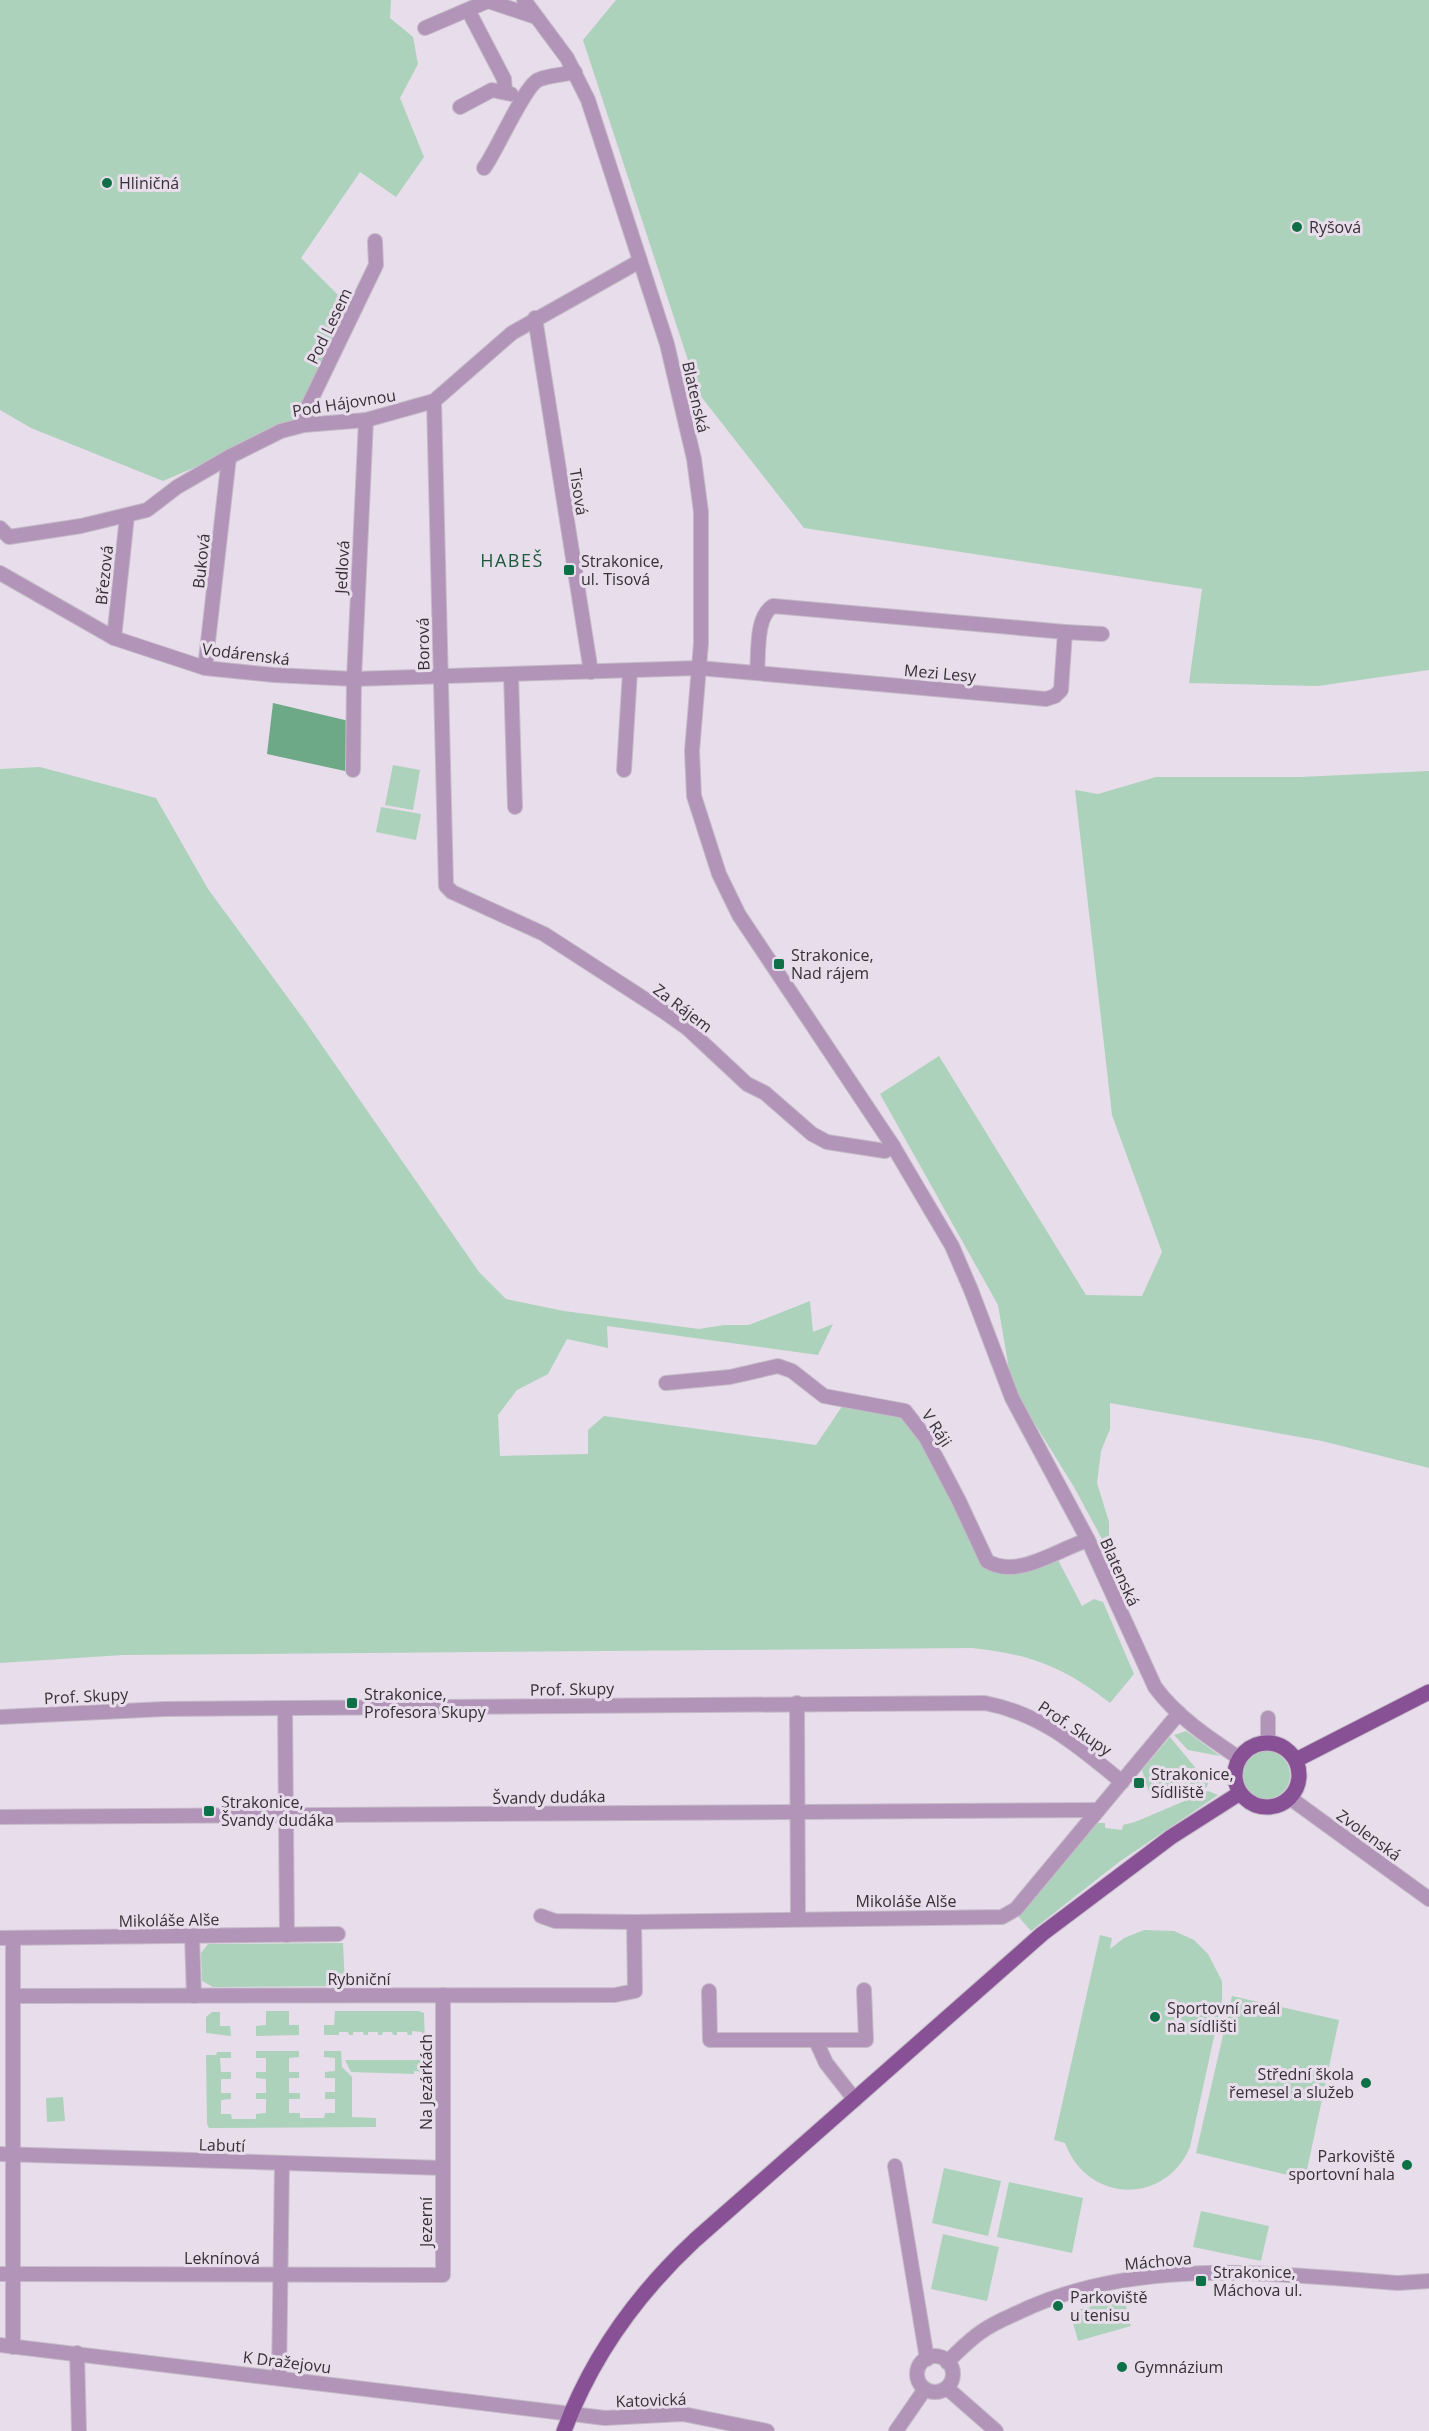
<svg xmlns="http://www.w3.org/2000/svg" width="1429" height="2431" font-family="'Open Sans',sans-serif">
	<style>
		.green { fill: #acd2bb }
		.water { fill: #6da986 }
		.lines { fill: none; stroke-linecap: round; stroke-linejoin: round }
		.minor-casing { stroke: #c4bbc7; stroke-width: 16 }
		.major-casing { stroke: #c4bbc7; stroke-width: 17 }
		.minor { stroke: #b294b9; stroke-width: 14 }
		.major { stroke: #885195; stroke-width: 15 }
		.poi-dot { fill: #0e7046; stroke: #e8ddeb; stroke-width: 2 }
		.labels { text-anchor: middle; stroke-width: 6; stroke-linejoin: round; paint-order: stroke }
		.poi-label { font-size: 16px; fill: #353136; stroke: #e8ddeb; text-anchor: start }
		.street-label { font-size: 16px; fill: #353136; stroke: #e8ddeb }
		.neighbourhood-label { font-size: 18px; letter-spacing: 1.5px; fill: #1b583a; stroke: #e8ddeb }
	</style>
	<rect width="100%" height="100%" fill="#e8ddeb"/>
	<g class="green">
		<path d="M0,0H391L390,18L413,37L418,64L400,98L424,157L396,197L360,172L301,258L356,313L300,422L163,481L31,428L0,410Z"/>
		<path d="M616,0H1429V670L1318,686L1189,683L1202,589L804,528L699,394L583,40Z"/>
		<path d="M393,765L420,770L413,810L385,805Z"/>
		<path d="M40,767L156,798L208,889L305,1021L479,1272L506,1299L564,1311L699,1329L724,1325H749L810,1301L813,1332L833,1324L818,1355L607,1326L608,1348L567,1339L548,1374L517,1390L498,1415L500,1456L588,1454V1430L604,1416L816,1445L843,1405L905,1409L987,1563L1057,1558L1082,1606L1094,1599L1103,1602L1134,1674L1110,1703C1064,1667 1030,1654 972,1648L123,1655L0,1663V769Z"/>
		<path d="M1429,771V1468L1322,1441L1110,1403V1429L1101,1451L1097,1483L1109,1522V1552L1074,1487L1012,1387L998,1305L880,1094L939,1056L1086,1295L1142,1296L1162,1252L1112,1115L1075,790L1098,794L1156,777H1300Z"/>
		<path d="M381,807L421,814L416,840L376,832Z"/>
		<path d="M1186,1731L1220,1756L1188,1750L1174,1735Z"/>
		<path d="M1170,1737L1208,1783L1207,1787C1188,1795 1168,1807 1149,1792L1142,1770Z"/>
		<circle cx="1266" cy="1775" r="24"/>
		<path d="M1208,1791L1218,1795L1119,1862L1031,1931L1017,1915L1098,1823H1105V1828L1122,1830L1123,1825L1135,1822Z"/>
		<path d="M1144,1930L1174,1931L1194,1940L1208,1954L1222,1981V2000L1190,2147C1165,2206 1087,2203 1065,2143L1054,2140L1100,1935L1112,1938L1110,1949L1124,1938Z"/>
		<path d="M343,1943L345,1986L213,1987L202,1981L201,1953L208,1944Z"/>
		<path d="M1232,1996L1339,2020L1305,2179L1196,2153Z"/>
		<path d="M266,2011H289V2025H299V2035L256,2036V2026L266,2025Z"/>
		<path d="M335,2011H419L424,2013L426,2072L414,2071V2074L351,2072L345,2060H422V2032L412,2031V2035H408L407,2032H397V2035H393L392,2032H383L382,2035H378V2032H368V2035H364L363,2032H353V2035H349L348,2032H339V2035H324V2025H334Z"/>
		<path d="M212,2012H220V2026H230L231,2036L206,2033V2017Z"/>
		<path d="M256,2051H299V2057L289,2058V2072H299V2078H289V2093H300V2099H289V2113H300V2118H324L325,2113H335V2099H325V2092H335V2078H325V2072L335,2071V2058L324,2057V2051H341L342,2067L352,2077V2117L376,2118V2127L209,2128L207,2124L206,2055H216L217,2052H231V2058H220L221,2072H231V2079H221V2093H231V2099L221,2100V2114H231L232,2119H256V2114L266,2113V2099H256V2093H266V2079L256,2078V2072H266V2058H256Z"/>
		<path d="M63,2097L65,2121L47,2122L46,2098Z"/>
		<path d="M944,2168L1001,2181L988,2236L932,2223Z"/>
		<path d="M1009,2182L1083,2198L1072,2253L997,2237Z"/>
		<path d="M1201,2211L1269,2226L1261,2261L1193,2247Z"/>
		<path d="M943,2234L999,2247L987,2301L931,2289Z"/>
		<path d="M1124,2298L1131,2326L1078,2341L1070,2312Z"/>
	</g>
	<path class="water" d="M273,703L349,721L345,771L267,754Z"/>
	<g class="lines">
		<g class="minor-casing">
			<g id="minor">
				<path d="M524,0L567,58L588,100L667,344L694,459L701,512V643L692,751L694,796L719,874L739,915L893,1146L952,1246L971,1290L1012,1398L1088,1540L1155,1687C1177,1717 1209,1738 1239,1758"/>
				<path d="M468,10L504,79L505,91"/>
				<path d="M425,28L488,1L536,17"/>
				<path d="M460,107L492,90L511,94"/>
				<path d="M484,168C497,150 524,87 538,80C549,75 563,75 575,72"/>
				<path d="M535,318L591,672"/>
				<path d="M434,401L446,886L452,892L544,934L663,1011L687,1028L747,1084L765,1093L812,1134L827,1142L885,1151L893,1146"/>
				<path d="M304,425L309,404L376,265L375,241"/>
				<path d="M0,528L9,537L81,526L147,510L177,487L229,457L281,431L304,425L366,420L434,401L512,333L640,261"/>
				<path d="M0,573L114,638L205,668L274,675L354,679L699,668L1046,699L1055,696L1061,690L1065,632L773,606C755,617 759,654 757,673"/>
				<path d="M1065,632L1102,634"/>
				<path d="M114,638L127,516"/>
				<path d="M205,668L229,457"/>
				<path d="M511,674L515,807"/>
				<path d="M353,770L354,679L366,420"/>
				<path d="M624,770L630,671"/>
				<path d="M666,1383L730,1377L778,1366L792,1371L824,1396L905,1411L926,1438L959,1501L987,1561C1017,1580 1058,1549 1088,1540"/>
				<path d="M797,1703L798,1919"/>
				<path d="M285,1708L287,1935"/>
				<path d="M0,1717L164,1709L985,1703C1042,1714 1078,1746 1122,1782"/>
				<path d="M1268,1742V1718"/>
				<path d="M1290,1798L1429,1899"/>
				<path d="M0,1817L1098,1810"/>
				<path d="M541,1916L555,1921L634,1922L1002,1917L1016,1909L1179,1713"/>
				<path d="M192,1936L194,1996"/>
				<path d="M0,1938L338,1934"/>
				<path d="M709,1991L710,2040H866L864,1990"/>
				<path d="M13,1996L615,1995L635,1991L634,1922"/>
				<path d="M816,2041L826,2063L855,2100"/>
				<path d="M0,2154L443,2168"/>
				<path d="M895,2166L927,2359"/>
				<path d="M0,2274L443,2275V1995"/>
				<path d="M0,2345L605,2418L683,2414L767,2431"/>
				<path d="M13,2347V1938"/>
				<path d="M77,2353L79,2431"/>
				<circle cx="935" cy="2374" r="18"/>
				<path d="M947,2362C958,2352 969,2340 981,2332C996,2321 1014,2315 1030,2307C1146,2257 1275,2274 1398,2283L1429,2281"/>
				<path d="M279,2378L282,2163"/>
				<path d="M947,2388L996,2431"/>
				<path d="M896,2431L925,2389"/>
			</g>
		</g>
		<g class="major-casing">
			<g id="major">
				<circle cx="1267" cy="1775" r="32"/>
				<path d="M1296,1760L1429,1692"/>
				<path d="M564,2431C592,2356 637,2294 695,2240L1042,1934L1171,1837L1240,1793"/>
			</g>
		</g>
		<use href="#minor" class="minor"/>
		<use href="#major" class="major"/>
	</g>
	<g class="poi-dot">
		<circle cx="107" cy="183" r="6"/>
		<circle cx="1297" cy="227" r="6"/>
		<rect x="563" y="564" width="12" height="12" rx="3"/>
		<rect x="773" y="958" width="12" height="12" rx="3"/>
		<rect x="346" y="1697" width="12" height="12" rx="3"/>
		<rect x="1133" y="1777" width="12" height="12" rx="3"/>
		<rect x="203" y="1805" width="12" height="12" rx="3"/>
		<circle cx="1155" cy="2017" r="6"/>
		<circle cx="1366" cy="2083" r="6"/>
		<circle cx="1407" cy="2165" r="6"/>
		<rect x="1195" y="2275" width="12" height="12" rx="3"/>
		<circle cx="1058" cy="2306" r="6"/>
		<circle cx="1122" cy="2367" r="6"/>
	</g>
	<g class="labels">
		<g class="poi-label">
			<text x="119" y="189">Hliničná</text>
			<text x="1309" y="233">Ryšová</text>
			<text x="581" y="567">Strakonice,<tspan x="581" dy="18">ul. Tisová</tspan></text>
			<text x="791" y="961">Strakonice,<tspan x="791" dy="18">Nad rájem</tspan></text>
			<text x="364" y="1700">Strakonice,<tspan x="364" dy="18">Profesora Skupy</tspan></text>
			<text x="1151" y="1780">Strakonice,<tspan x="1151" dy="18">Sídliště</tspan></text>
			<text x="221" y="1808">Strakonice,<tspan x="221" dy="18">Švandy dudáka</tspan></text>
			<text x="1167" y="2014">Sportovní areál<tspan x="1167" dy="18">na sídlišti</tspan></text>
			<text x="1354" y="2080" text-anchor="end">Střední škola<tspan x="1354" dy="18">řemesel a služeb</tspan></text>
			<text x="1395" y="2162" text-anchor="end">Parkoviště<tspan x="1395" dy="18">sportovní hala</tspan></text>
			<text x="1213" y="2278">Strakonice,<tspan x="1213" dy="18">Máchova ul.</tspan></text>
			<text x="1070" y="2303">Parkoviště<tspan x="1070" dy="18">u tenisu</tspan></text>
			<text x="1134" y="2373">Gymnázium</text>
		</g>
		<g class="street-label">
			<text transform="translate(329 326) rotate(-64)" y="6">Pod Lesem</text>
			<text transform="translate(696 397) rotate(77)" y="6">Blatenská</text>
			<text transform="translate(344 403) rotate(-9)" y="6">Pod Hájovnou</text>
			<text transform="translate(579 492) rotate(81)" y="6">Tisová</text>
			<text transform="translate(201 561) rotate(-84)" y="6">Buková</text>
			<text transform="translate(342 567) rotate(-87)" y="6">Jedlová</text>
			<text transform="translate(104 575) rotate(-84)" y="6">Březová</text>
			<text transform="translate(423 644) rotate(-91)" y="6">Borová</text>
			<text transform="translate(246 654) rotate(7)" y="6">Vodárenská</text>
			<text transform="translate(940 673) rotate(5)" y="6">Mezi Lesy</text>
			<text transform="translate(683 1008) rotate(37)" y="6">Za Rájem</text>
			<text transform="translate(937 1428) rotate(57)" y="6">V Ráji</text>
			<text transform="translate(1120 1572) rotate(66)" y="6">Blatenská</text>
			<text transform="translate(572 1689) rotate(-1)" y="6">Prof. Skupy</text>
			<text transform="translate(86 1696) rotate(-3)" y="6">Prof. Skupy</text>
			<text transform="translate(1075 1728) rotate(34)" y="6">Prof. Skupy</text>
			<text transform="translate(549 1797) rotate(-1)" y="6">Švandy dudáka</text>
			<text transform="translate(1369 1835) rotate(36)" y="6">Zvolenská</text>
			<text x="906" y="1907">Mikoláše Alše</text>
			<text transform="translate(169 1920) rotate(-1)" y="6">Mikoláše Alše</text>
			<text x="359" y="1985">Rybniční</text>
			<text transform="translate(426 2082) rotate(-90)" y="6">Na Jezárkách</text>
			<text transform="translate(222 2145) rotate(2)" y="6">Labutí</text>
			<text transform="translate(426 2222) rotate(-90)" y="6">Jezerní</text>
			<text x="222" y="2264">Leknínová</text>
			<text transform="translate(1158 2261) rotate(-5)" y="6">Máchova</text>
			<text transform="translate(287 2362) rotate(7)" y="6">K Dražejovu</text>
			<text transform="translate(651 2400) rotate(-2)" y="6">Katovická</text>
		</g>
		<g class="neighbourhood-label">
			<text x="512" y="567">HABEŠ</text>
		</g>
	</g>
</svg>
